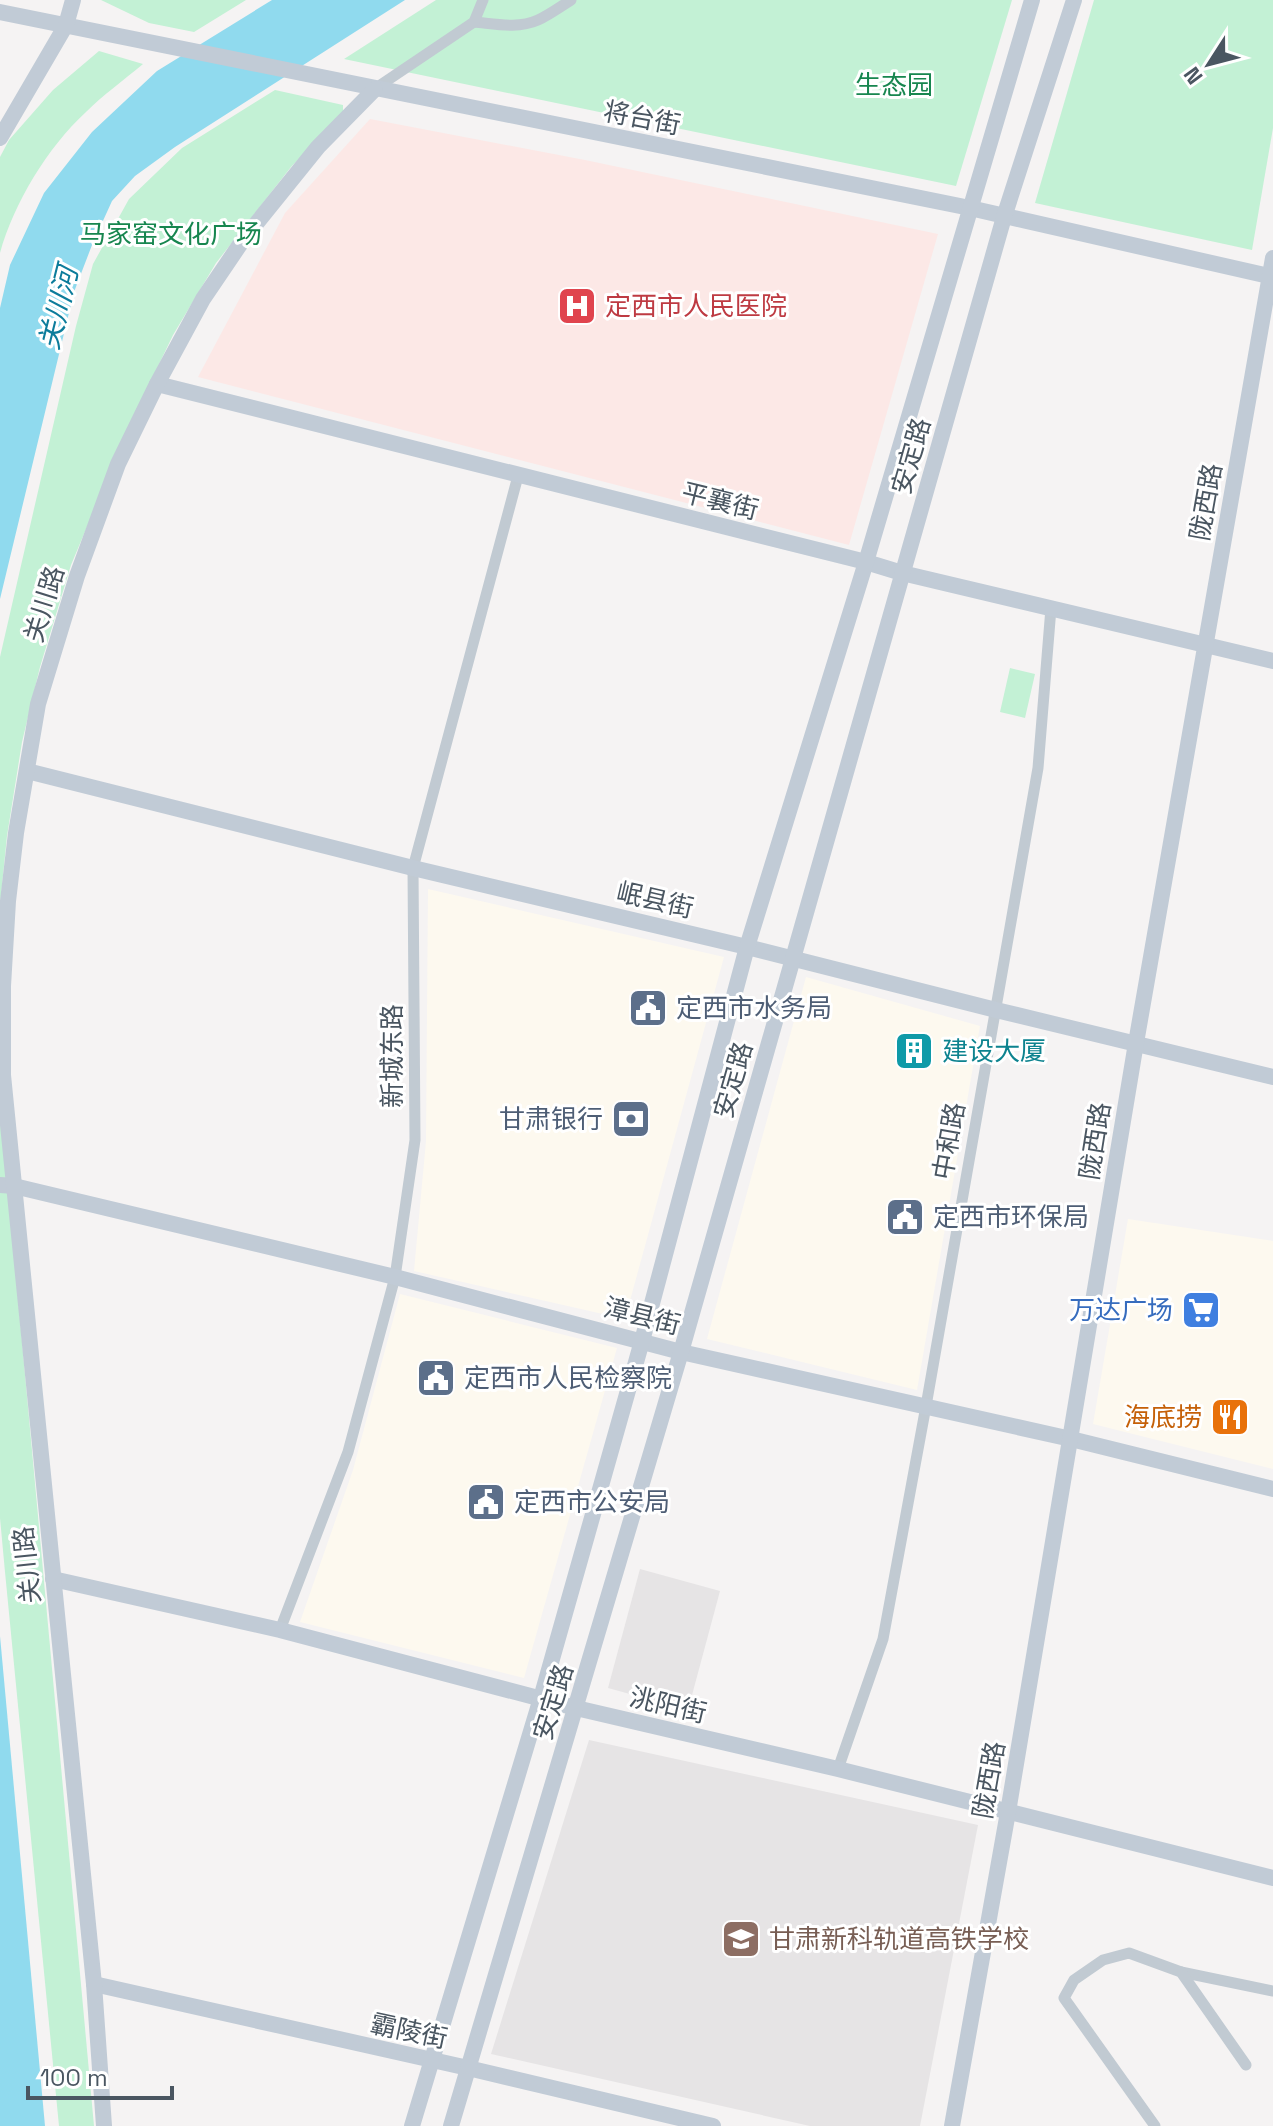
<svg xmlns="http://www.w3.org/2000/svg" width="1273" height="2126" font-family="'Space Grotesk','Noto Sans SC',sans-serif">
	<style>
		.commercial { fill: #fdf9ef }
		.education { fill: #e6e4e5 }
		.medical { fill: #fce8e6 }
		.green { fill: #c3f1d5 }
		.water { fill: #90daee }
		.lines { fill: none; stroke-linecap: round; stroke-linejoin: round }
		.street { stroke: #c1cad2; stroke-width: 11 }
		.secondary { stroke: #c1cbd6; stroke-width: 16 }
		.labels { text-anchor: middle; stroke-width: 6; stroke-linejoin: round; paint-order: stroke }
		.park-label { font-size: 26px; fill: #17864f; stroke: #fff }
		.street-label { font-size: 26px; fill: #4a5661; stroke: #fff }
		.health-label { font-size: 26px; fill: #be3a42; stroke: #fff; text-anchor: start }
		.service-label { font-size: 26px; fill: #4e5e75; stroke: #fff; text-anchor: start }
		.culture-label { font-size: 26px; fill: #0d838f; stroke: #fff; text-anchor: start }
		.shop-label { font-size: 26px; fill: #366cbe; stroke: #fff; text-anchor: end }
		.food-label { font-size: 26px; fill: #c56008; stroke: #fff; text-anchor: end }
		.education-label { font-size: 26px; fill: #785e54; stroke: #fff; text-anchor: start }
		.water-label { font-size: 28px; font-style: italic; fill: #0c7c9b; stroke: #fff }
	</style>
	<rect width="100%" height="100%" fill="#f5f3f3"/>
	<g class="commercial">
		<path d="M428,889L724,957L625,1319L414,1271L426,1141Z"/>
		<path d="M806,977L980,1026L917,1390L707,1339Z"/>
		<path d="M1128,1219L1273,1241V1469L1093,1424Z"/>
		<path d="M400,1294L617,1348L524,1678L300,1622L353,1470Z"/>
	</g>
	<g class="education">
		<path d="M640,1569L720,1591L688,1710L608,1688Z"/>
		<path d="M589,1740L978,1825L920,2126H810L491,2054Z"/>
	</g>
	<path class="medical" d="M370,119L585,160L938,234L849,545L198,377L285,213Z"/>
	<g class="green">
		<path d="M101,0H246L194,32L149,23Z"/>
		<path d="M436,0H1012L956,186L344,59Z"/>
		<path d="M1094,0H1273V128L1252,250L1035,203Z"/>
		<path d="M99,51L143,64C124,80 103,95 86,112C47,148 14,203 0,253V157L9,140L53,90Z"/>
		<path d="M275,90L343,105V112L291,167L216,263L173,335L128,429L71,565L40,667L22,742L7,836L0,905V657L76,326L93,264L129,199L182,148Z"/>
		<path d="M1010,668L1035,674L1025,718L1000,712Z"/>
		<path d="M0,1102L94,2126H59L5,1572L0,1518Z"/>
	</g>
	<g class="water">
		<path d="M272,0H405L175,147L135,176L112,201L92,245L74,292L0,599V308L10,265L44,193L92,132L157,71Z"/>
		<path d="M0,1636L45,2126H0Z"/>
	</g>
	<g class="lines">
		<g class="street">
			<path d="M474,22C496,24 518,29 538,20C549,15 560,7 571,0"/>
			<path d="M376,88L474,22L483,0"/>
			<path d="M280,1630L348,1452L395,1277L415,1140L413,868L518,476"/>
			<path d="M838,1769L883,1639L926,1406L1038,768L1051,608"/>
			<path d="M1181,1972L1273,1991"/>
			<path d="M1155,2126L1064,1998L1074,1980L1103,1960L1129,1953L1181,1972L1246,2065"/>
		</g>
		<g class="secondary">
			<path d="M0,12L970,208L1273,277"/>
			<path d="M0,138L66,25L73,0"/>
			<path d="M157,384L866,562L902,573L1273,661"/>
			<path d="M27,771L413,868L747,947L996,1010L1273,1077"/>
			<path d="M0,1185L14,1186L395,1277L681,1352L1071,1439L1273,1489"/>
			<path d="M53,1579L280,1630L576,1708L838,1769L1273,1878"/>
			<path d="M94,1984L468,2068L713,2126"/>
			<path d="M104,2126L94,1984L3,1075V986L8,901L16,833L38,704L77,576L118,464L157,384L203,299L243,240L318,147L375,89"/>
			<path d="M412,2126L541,1698L642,1341L747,947L866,562L1032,0"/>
			<path d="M451,2126L681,1352L1004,217L1074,0"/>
			<path d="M952,2126L1008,1812L1136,1043L1273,258"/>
		</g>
	</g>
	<defs>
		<g id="hospital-square" transform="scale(2)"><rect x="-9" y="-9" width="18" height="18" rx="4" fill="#e0444e" stroke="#fff"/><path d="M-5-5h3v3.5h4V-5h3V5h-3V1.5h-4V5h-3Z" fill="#fff"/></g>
		<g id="civic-square" transform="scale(2)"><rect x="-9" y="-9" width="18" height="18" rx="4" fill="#5c6f8a" stroke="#fff"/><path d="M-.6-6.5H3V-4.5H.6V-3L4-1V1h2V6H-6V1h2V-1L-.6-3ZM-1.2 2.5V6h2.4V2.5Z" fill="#fff"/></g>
		<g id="building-square" transform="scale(2)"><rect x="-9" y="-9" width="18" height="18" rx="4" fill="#0f9aa8" stroke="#fff"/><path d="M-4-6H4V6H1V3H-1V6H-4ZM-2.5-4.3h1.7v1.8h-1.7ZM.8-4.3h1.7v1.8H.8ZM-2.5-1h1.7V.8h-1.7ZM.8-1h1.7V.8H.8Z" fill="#fff"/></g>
		<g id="bank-square" transform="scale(2)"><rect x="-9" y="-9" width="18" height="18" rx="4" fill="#5c6f8a" stroke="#fff"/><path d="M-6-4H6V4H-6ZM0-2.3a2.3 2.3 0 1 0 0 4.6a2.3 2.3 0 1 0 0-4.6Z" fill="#fff"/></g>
		<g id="supermarket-square" transform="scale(2)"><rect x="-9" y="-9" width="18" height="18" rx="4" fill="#3f7fe0" stroke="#fff"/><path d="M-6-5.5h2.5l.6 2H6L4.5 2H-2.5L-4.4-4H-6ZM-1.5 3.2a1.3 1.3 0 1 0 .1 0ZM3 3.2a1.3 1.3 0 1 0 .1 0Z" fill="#fff"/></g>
		<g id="restaurant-square" transform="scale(2)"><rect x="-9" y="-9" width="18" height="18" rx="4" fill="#e8710a" stroke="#fff"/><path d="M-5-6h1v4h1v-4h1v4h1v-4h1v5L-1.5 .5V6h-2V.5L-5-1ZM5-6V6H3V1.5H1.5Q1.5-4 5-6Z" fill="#fff"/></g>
		<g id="school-square" transform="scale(2)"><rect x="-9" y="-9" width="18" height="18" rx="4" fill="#8d6e63" stroke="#fff"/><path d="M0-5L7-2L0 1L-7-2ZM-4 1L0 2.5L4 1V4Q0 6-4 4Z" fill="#fff"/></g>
	</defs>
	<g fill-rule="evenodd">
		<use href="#hospital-square" x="577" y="306"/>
		<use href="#civic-square" x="648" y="1008"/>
		<use href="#building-square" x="914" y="1051"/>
		<use href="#bank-square" x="631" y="1119"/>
		<use href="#civic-square" x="905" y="1217"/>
		<use href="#supermarket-square" x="1201" y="1310"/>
		<use href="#civic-square" x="436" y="1378"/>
		<use href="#restaurant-square" x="1230" y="1417"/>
		<use href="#civic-square" x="486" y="1502"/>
		<use href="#school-square" x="741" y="1939"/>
	</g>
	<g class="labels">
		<g class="park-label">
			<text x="894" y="94">生态园</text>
			<text x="171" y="243">马家窑文化广场</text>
		</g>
		<g class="street-label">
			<text transform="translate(642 118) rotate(11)" y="9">将台街</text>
			<text transform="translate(911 456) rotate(-74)" y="9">安定路</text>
			<text transform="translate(720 501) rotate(14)" y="9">平襄街</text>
			<text transform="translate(1206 502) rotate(-80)" y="9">陇西路</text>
			<text transform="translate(44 604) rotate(-73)" y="9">关川路</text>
			<text transform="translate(655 900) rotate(13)" y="9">岷县街</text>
			<text transform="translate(392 1056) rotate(-90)" y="9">新城东路</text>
			<text transform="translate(733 1080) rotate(-74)" y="9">安定路</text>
			<text transform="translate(949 1141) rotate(-80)" y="9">中和路</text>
			<text transform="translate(1095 1141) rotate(-81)" y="9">陇西路</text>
			<text transform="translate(642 1316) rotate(14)" y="9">漳县街</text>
			<text transform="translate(27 1565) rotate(-96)" y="9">关川路</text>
			<text transform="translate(553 1702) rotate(-73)" y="9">安定路</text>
			<text transform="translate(668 1705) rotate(13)" y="9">洮阳街</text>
			<text transform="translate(989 1780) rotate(-80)" y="9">陇西路</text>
			<text transform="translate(409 2031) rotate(12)" y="9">霸陵街</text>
		</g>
		<g class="health-label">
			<text x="605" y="315">定西市人民医院</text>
		</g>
		<g class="service-label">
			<text x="676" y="1017">定西市水务局</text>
			<text x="603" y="1128" text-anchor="end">甘肃银行</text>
			<text x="933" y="1226">定西市环保局</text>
			<text x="464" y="1387">定西市人民检察院</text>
			<text x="514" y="1511">定西市公安局</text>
		</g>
		<g class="culture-label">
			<text x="942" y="1060">建设大厦</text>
		</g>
		<g class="shop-label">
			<text x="1173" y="1319">万达广场</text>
		</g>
		<g class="food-label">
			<text x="1202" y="1426">海底捞</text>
		</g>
		<g class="education-label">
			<text x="769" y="1948">甘肃新科轨道高铁学校</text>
		</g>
		<g class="water-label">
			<text transform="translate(58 308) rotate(-76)" y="10">关川河</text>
		</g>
	</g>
	<g transform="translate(1209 64) rotate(234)" stroke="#ffffff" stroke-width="6" paint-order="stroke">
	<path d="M0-6L14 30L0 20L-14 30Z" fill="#4a5661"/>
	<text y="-12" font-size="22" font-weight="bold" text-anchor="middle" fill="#4a5661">N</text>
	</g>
	<path d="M28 2086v12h144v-12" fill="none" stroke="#4a5661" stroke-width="4"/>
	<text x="40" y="2086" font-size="24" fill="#4a5661" stroke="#ffffff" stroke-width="6" paint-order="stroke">100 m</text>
</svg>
